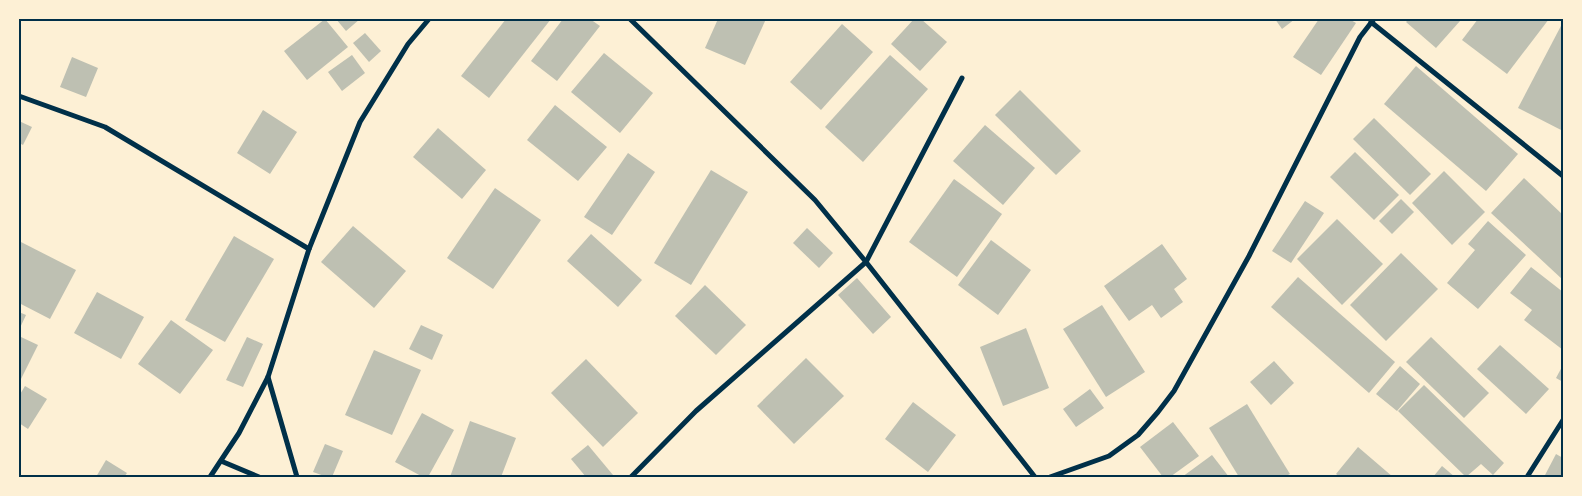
<svg xmlns="http://www.w3.org/2000/svg" width="1582" height="496" font-family="Montserrat,sans-serif">
	<style>
		.building { fill: #bec0b2 }
		.lines { fill: none; stroke-linecap: round; stroke-linejoin: round }
		.minor { stroke: #003049; stroke-width: 5 }
		.neatline { fill: none; stroke: #003049; stroke-width: 2 }
	</style>
	<rect width="100%" height="100%" fill="#fdf0d5"/>
	<g class="building">
		<path d="M325,19L348,47L307,80L284,51Z"/>
		<path d="M336,19H360L346,31Z"/>
		<path d="M506,19H551L489,98L461,76Z"/>
		<path d="M563,19H590L600,26L557,81L531,61Z"/>
		<path d="M718,19H766L745,65L705,48Z"/>
		<path d="M914,19H921L947,42L920,71L891,44Z"/>
		<path d="M1275,19H1295L1282,29Z"/>
		<path d="M1319,19H1349L1356,23L1321,75L1293,57Z"/>
		<path d="M1409,19H1458L1460,21L1436,48L1406,22Z"/>
		<path d="M1478,19H1549L1507,74L1462,40Z"/>
		<path d="M1563,22V131L1518,108Z"/>
		<path d="M842,24L873,52L821,110L790,82Z"/>
		<path d="M365,33L381,51L369,62L353,43Z"/>
		<path d="M604,53L653,93L620,133L571,92Z"/>
		<path d="M352,55L365,73L342,91L328,72Z"/>
		<path d="M890,55L928,89L863,162L825,127Z"/>
		<path d="M72,57L98,68L86,97L60,87Z"/>
		<path d="M1416,66L1518,154L1486,191L1384,104Z"/>
		<path d="M1020,90L1081,151L1056,175L995,115Z"/>
		<path d="M555,105L607,147L578,181L527,140Z"/>
		<path d="M263,110L297,132L270,174L237,153Z"/>
		<path d="M1374,118L1431,174L1410,195L1353,139Z"/>
		<path d="M19,121L32,127L23,145L19,143Z"/>
		<path d="M985,125L1035,168L1003,205L953,161Z"/>
		<path d="M438,128L486,170L462,199L413,157Z"/>
		<path d="M1355,152L1399,195L1374,220L1330,177Z"/>
		<path d="M628,153L655,172L612,235L584,217Z"/>
		<path d="M711,170L748,192L691,285L654,263Z"/>
		<path d="M1444,171L1485,212L1452,245L1412,203Z"/>
		<path d="M1524,178L1563,215V280L1491,213Z"/>
		<path d="M954,179L1002,214L957,277L909,242Z"/>
		<path d="M495,188L541,220L493,289L447,258Z"/>
		<path d="M1401,199L1414,212L1392,234L1379,221Z"/>
		<path d="M1305,201L1324,213L1291,263L1272,251Z"/>
		<path d="M1337,219L1383,264L1342,305L1297,259Z"/>
		<path d="M1488,221L1526,255L1478,309L1447,283L1475,250L1468,244Z"/>
		<path d="M353,226L406,271L374,308L321,262Z"/>
		<path d="M807,228L833,253L819,268L793,243Z"/>
		<path d="M591,234L642,280L618,307L567,261Z"/>
		<path d="M234,236L274,259L225,342L185,320Z"/>
		<path d="M991,240L1031,270L998,315L958,285Z"/>
		<path d="M19,241L76,270L50,319L19,303Z"/>
		<path d="M1162,244L1187,279L1174,289L1183,302L1161,318L1152,305L1129,321L1104,286Z"/>
		<path d="M1401,253L1438,289L1386,341L1350,305Z"/>
		<path d="M1531,267L1563,292V350L1524,320L1532,310L1510,293Z"/>
		<path d="M1298,277L1395,362L1369,393L1271,307Z"/>
		<path d="M857,278L891,317L873,334L838,295Z"/>
		<path d="M705,285L746,325L716,355L675,316Z"/>
		<path d="M97,292L144,317L121,359L74,333Z"/>
		<path d="M1102,305L1145,372L1106,397L1063,329Z"/>
		<path d="M19,312L26,315L19,330Z"/>
		<path d="M171,320L213,350L180,394L138,364Z"/>
		<path d="M421,325L443,335L432,360L409,349Z"/>
		<path d="M1026,328L1049,388L1003,406L980,347Z"/>
		<path d="M21,337L38,345L19,383V341Z"/>
		<path d="M247,337L263,344L243,387L226,380Z"/>
		<path d="M1431,337L1489,393L1464,418L1406,362Z"/>
		<path d="M1500,345L1549,389L1526,414L1477,369Z"/>
		<path d="M374,350L421,370L392,435L345,415Z"/>
		<path d="M806,358L844,396L794,444L757,406Z"/>
		<path d="M586,359L638,413L603,447L551,393Z"/>
		<path d="M1274,361L1294,383L1271,405L1250,382Z"/>
		<path d="M1563,365V382L1556,378Z"/>
		<path d="M1400,366L1420,384L1397,411L1376,394Z"/>
		<path d="M1424,385L1504,463L1493,475L1481,464L1466,477L1398,411Z"/>
		<path d="M25,386L47,399L28,429L19,423V396Z"/>
		<path d="M1090,389L1104,408L1076,427L1063,409Z"/>
		<path d="M913,402L956,435L928,472L885,439Z"/>
		<path d="M1247,404L1290,474L1284,477H1239L1209,428Z"/>
		<path d="M422,413L454,430L428,477H423L395,462Z"/>
		<path d="M470,421L516,438L501,477H450Z"/>
		<path d="M1173,422L1199,456L1170,477H1163L1140,447Z"/>
		<path d="M325,444L343,451L332,477H327L313,472Z"/>
		<path d="M588,445L613,475L611,477H586L571,459Z"/>
		<path d="M1358,447L1393,477H1340L1336,474Z"/>
		<path d="M1556,454L1563,458V477H1544Z"/>
		<path d="M1212,455L1229,477H1182Z"/>
		<path d="M106,460L127,473L124,477H96Z"/>
		<path d="M1442,466L1455,477H1433Z"/>
	</g>
	<g class="lines">
		<g class="minor">
			<path d="M630,19L815,200L866,262L1035,477"/>
			<path d="M1371,22L1563,176"/>
			<path d="M19,96L105,127L309,249"/>
			<path d="M268,377L297,477"/>
			<path d="M221,461L259,477"/>
			<path d="M210,477L239,433L268,377L309,249L360,122L408,44L429,19"/>
			<path d="M631,477L696,411L866,262L962,78"/>
			<path d="M1050,477L1109,456L1138,435L1158,412L1174,391L1249,256L1360,37L1374,19"/>
			<path d="M1527,477L1563,420"/>
		</g>
	</g>
	<rect width="1582" height="496" fill="none" stroke="#fdf0d5" stroke-width="40"/>
	<rect x="20" y="20" width="1542" height="456" class="neatline"/>
</svg>
